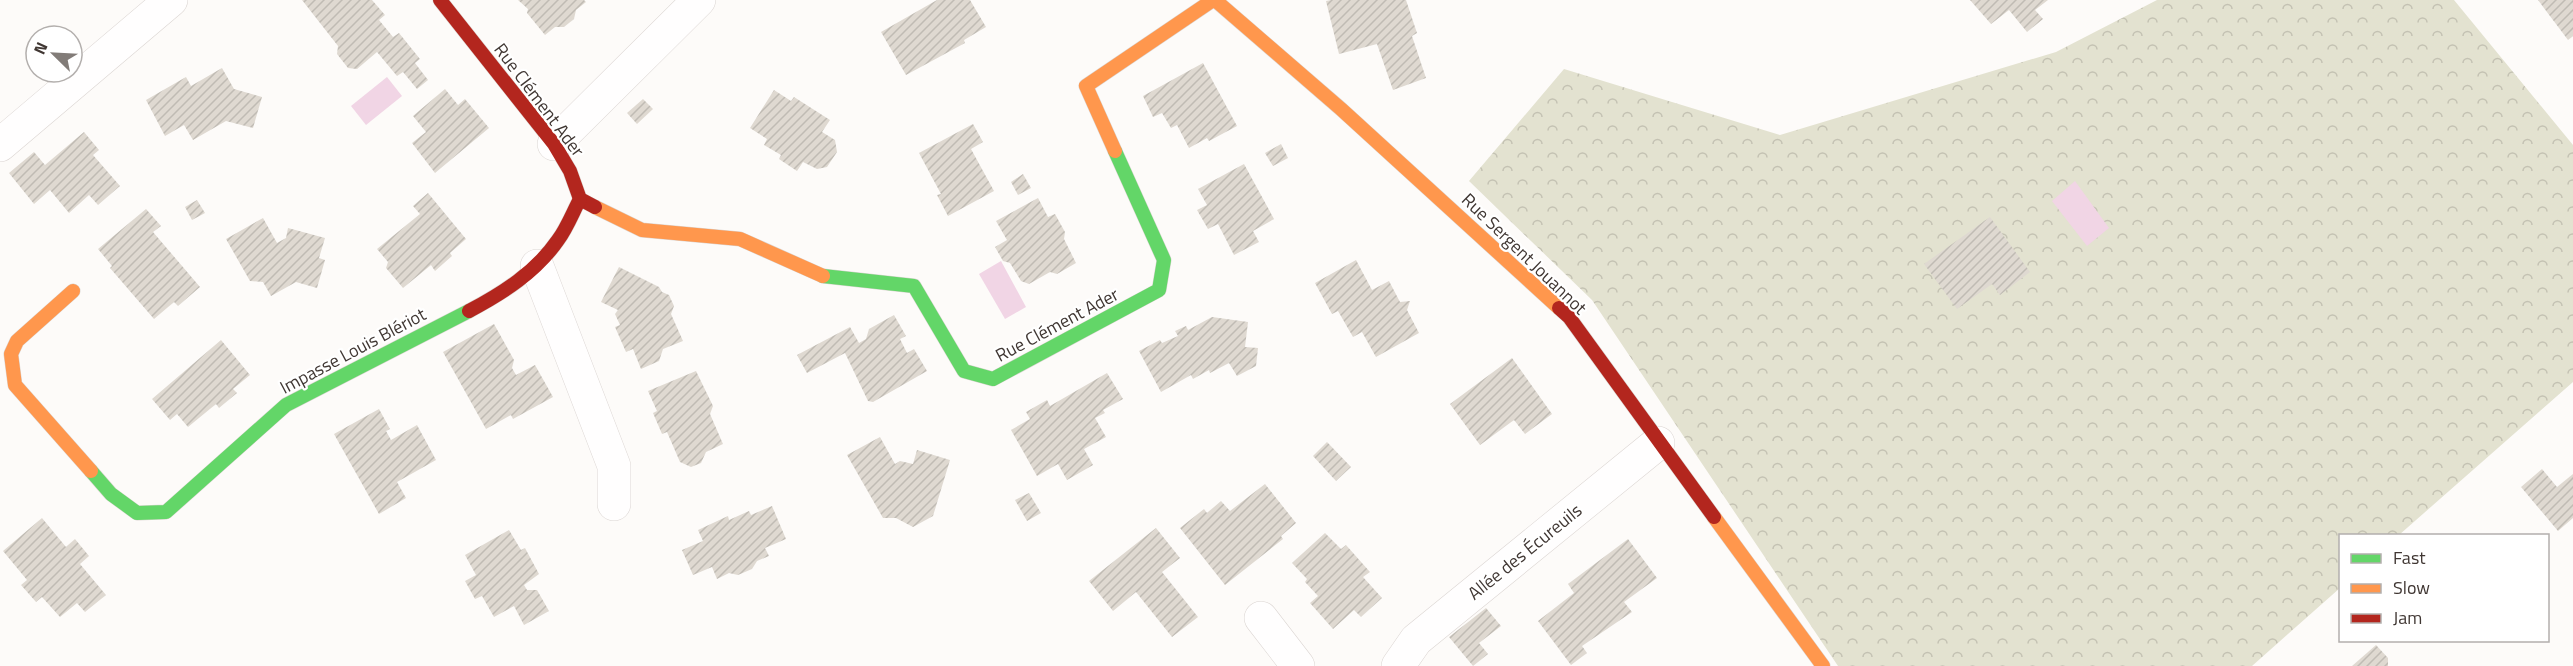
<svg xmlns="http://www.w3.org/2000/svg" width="2573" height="666" font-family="'Titillium Web',sans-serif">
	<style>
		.forest { fill: url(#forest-crowns) }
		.water { fill: #f1d5e5 }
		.building { fill: url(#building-hatch) }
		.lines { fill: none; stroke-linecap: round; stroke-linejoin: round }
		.street-casing { stroke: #dbd5d2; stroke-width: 34 }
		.fast-casing { stroke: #dbd5d2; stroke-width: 15 }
		.slow-casing { stroke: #dbd5d2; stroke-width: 15 }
		.jam-casing { stroke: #dbd5d2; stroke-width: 15 }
		.street { stroke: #fffefe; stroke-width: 33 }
		.fast { stroke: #63d668; stroke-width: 14 }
		.slow { stroke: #ff974d; stroke-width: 14 }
		.jam { stroke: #b3261e; stroke-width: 14 }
		.labels { text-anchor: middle; stroke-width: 4.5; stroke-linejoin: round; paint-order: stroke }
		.street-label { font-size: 18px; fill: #403733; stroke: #fff }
	</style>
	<defs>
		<pattern id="forest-crowns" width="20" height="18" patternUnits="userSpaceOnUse" patternTransform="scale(1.5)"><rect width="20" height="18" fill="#e3e2d0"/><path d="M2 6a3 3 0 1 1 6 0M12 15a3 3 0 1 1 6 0" fill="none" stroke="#c4c2b3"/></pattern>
		<pattern id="building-hatch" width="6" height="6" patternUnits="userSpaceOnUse" patternTransform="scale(1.5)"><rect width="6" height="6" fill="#dfd9d1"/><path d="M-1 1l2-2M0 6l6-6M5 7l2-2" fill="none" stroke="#c0bbb4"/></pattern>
	</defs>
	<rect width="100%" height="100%" fill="#fdfbf9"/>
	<path class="forest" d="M2157,0H2454L2573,145V382L2399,535L2340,536V588L2252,666H1838L1592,300L1469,181L1564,69L1780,135L2056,52Z"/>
	<g class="water">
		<path d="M387,77L402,96L366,125L351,106Z"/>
		<path d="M2075,181L2109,228L2087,246L2052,201Z"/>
		<path d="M1001,261L1026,307L1005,319L979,274Z"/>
	</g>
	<g class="building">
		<path d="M302,0H372L385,15L379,20L393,37L399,33L420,59L415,63L428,80L417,89L403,72L397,76L377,52L357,69L348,68L337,54L338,46Z"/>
		<path d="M518,0H584L586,2L576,10L574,19L564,27H555L545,35L527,13L528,9Z"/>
		<path d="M937,0H970L986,27L964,40L965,43L906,75L881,32Z"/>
		<path d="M1331,0H1406L1417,33L1412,36L1426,78L1393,90L1377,44L1339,54L1326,1Z"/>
		<path d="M1970,0H2048L2035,10L2043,19L2027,32L2009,10L1991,24Z"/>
		<path d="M2538,0H2573V36L2568,40Z"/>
		<path d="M1203,63L1237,126L1209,141L1207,138L1189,148L1177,125L1171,128L1162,113L1153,117L1143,96Z"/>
		<path d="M222,68L234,89L262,97L253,128L226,121L193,140L184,125L165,136L146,100L186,77L191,86Z"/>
		<path d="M445,89L458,105L465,99L489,128L435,173L412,143L426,132L413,116Z"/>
		<path d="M774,90L791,101L794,97L830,120L822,132L835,140L837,152L827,167L817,169L803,162L797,171L779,159L781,155L764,145L767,139L750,128Z"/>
		<path d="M643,99L653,109L637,124L627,113Z"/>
		<path d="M973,124L983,142L971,149L994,191L948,216L937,195L941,194L919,153Z"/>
		<path d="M84,132L99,150L93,155L120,186L98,205L89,195L69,213L50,190L34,204L9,173L34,152L45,165Z"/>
		<path d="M1281,144L1288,158L1273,166L1265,153Z"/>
		<path d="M1244,164L1274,219L1253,231L1259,242L1234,255L1218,224L1208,229L1197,210L1207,205L1198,189Z"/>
		<path d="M1023,174L1031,188L1018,195L1011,182Z"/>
		<path d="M428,193L466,239L450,253L452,256L435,271L431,265L403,288L386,268L388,262L377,249L420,214L413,206Z"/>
		<path d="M1038,198L1048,217L1055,214L1065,232L1064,239L1076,263L1057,274L1050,272L1029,284L1021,281L1010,263L1003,261L995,247L1007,240L996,221Z"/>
		<path d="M197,200L205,213L192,220L185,207Z"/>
		<path d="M146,209L161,226L153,232L200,287L178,306L174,302L154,319L110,268L112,266L98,249Z"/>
		<path d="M1990,217L2030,272L2000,295L1992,284L1957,309L1924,264Z"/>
		<path d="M263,218L277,243L286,238L288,228L325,238L319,258L325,260L317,288L296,282L271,296L263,282L250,281L226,239Z"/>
		<path d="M1356,260L1372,290L1389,281L1400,302L1410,301L1407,310L1419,333L1376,357L1362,332L1353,337L1338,311L1332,314L1315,283Z"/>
		<path d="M619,267L659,287L662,292L669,295L674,306L671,314L683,341L663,349L659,361L641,369L633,349L626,352L615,327L620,325L615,314L618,310L601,302Z"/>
		<path d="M894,315L906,336L900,339L907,353L914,349L927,371L873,402L868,401L845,353L807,373L797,355L850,327L859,343L866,339L869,329Z"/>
		<path d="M1212,317L1248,322L1245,347L1258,348L1256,366L1237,376L1229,363L1210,373L1209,370L1193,379L1191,375L1161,392L1139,351L1160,340L1162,343L1178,336L1175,331L1186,326L1188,330Z"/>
		<path d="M494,324L514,360L512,368L516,375L535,365L553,397L513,419L511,415L486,429L443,352Z"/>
		<path d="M221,340L250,375L233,389L237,393L219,408L216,404L188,427L177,414L170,420L152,399Z"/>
		<path d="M1512,358L1552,414L1525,434L1514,420L1480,445L1450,404Z"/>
		<path d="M696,371L713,406L710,414L723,444L706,452L701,463L691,467L680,462L667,432L662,434L653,413L657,411L648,391Z"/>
		<path d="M1107,373L1123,399L1103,410L1105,413L1095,418L1106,437L1084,449L1093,465L1067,480L1058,464L1037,476L1011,430L1030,419L1026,412L1047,400L1050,406Z"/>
		<path d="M379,409L390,429L386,431L391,440L417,425L436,460L397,482L406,498L379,514L334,434Z"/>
		<path d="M880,437L895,464L900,461L913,464L917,450L950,460L933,516L913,527L896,518H883L847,455Z"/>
		<path d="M1327,442L1351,467L1336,481L1313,456Z"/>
		<path d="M2542,469L2557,487L2573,474V518L2558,531L2521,487Z"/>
		<path d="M1265,484L1296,523L1281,536L1283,539L1225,585L1180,528L1204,509L1207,513L1221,501L1230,511Z"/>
		<path d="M1029,493L1041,513L1027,521L1015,500Z"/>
		<path d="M772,506L786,539L765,548L769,556L757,561L752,569L738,575L729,573L717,579L712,567L693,575L682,550L703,541L698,530L728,516L729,520L749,511L751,515Z"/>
		<path d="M42,518L66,547L75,539L89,556L80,564L106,595L85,612L77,603L60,617L42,597L36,602L21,585L27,580L3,551Z"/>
		<path d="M1156,528L1180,558L1162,572L1198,617L1172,637L1136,592L1113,611L1089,581Z"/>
		<path d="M509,530L521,550L525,548L539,574L524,585L527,590H537L549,611L524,625L514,606L494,617L482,596L475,599L465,581L476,575L465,555Z"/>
		<path d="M1325,533L1341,549L1346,545L1370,572L1363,577L1382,598L1361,617L1354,610L1333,629L1310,603L1318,596L1305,582L1307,579L1292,563Z"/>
		<path d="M1628,539L1657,578L1624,602L1632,612L1582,646L1587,653L1571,665L1538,621L1574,593L1568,584Z"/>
		<path d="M1486,608L1501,626L1479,643L1488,654L1473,666L1449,637Z"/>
		<path d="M2376,645L2388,658V666H2352Z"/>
	</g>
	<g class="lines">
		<g class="street-casing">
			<g id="street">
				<path d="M554,144L699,0"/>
				<path d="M0,145L171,0"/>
				<path d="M537,266L614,466V504"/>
				<path d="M1261,618L1298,666"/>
				<path d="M1398,666L1416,640L1658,443"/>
			</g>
		</g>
		<g class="fast-casing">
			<g id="fast">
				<path d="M823,276L914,286L964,371L993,379L1159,290L1164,260L1115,151"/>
				<path d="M91,471L111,494L137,513L166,512L286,405L469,311"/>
			</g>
		</g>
		<g class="slow-casing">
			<g id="slow">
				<path d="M1215,0L1341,109L1559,308"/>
				<path d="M1115,151L1086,86L1213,0"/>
				<path d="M595,207L642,230L740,239L823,276"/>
				<path d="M73,291L17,341L11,354L15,385L91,471"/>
				<path d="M1714,517L1823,666"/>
			</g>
		</g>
		<g class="jam-casing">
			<g id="jam">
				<path d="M440,0L554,144L570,171L580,199L595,207"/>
				<path d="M1559,308L1569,317L1714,517"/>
				<path d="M469,311C503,293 536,272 558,240C567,228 573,212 580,199"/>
			</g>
		</g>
		<use href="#street" class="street"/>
		<use href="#fast" class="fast"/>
		<use href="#slow" class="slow"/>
		<use href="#jam" class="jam"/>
	</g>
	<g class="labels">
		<g class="street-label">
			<text transform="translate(539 100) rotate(53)" y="6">Rue Clément Ader</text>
			<text transform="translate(1524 254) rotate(44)" y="6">Rue Sergent Jouannot</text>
			<text transform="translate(1057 325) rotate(-28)" y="6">Rue Clément Ader</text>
			<text transform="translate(353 351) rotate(-28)" y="6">Impasse Louis Blériot</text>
			<text transform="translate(1525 552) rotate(-39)" y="6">Allée des Écureuils</text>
		</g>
	</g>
	<rect x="2339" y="534" width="210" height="108" fill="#ffffff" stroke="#b3afad" stroke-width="1.5"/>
	<rect x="2351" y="554" width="30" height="9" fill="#63d668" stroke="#b3afad" stroke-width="1.5"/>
	<text x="2393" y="564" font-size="18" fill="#403733">Fast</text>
	<rect x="2351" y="584" width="30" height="9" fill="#ff974d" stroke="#b3afad" stroke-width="1.5"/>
	<text x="2393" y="594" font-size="18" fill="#403733">Slow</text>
	<rect x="2351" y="614" width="30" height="9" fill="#b3261e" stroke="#b3afad" stroke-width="1.5"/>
	<text x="2393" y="624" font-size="18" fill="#403733">Jam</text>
	<g transform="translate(54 54) rotate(294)"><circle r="28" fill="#ffffff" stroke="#b3afad" stroke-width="1.5"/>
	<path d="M0-4.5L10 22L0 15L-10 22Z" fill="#827c78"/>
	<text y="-9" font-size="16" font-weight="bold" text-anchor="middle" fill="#403733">N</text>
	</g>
</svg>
